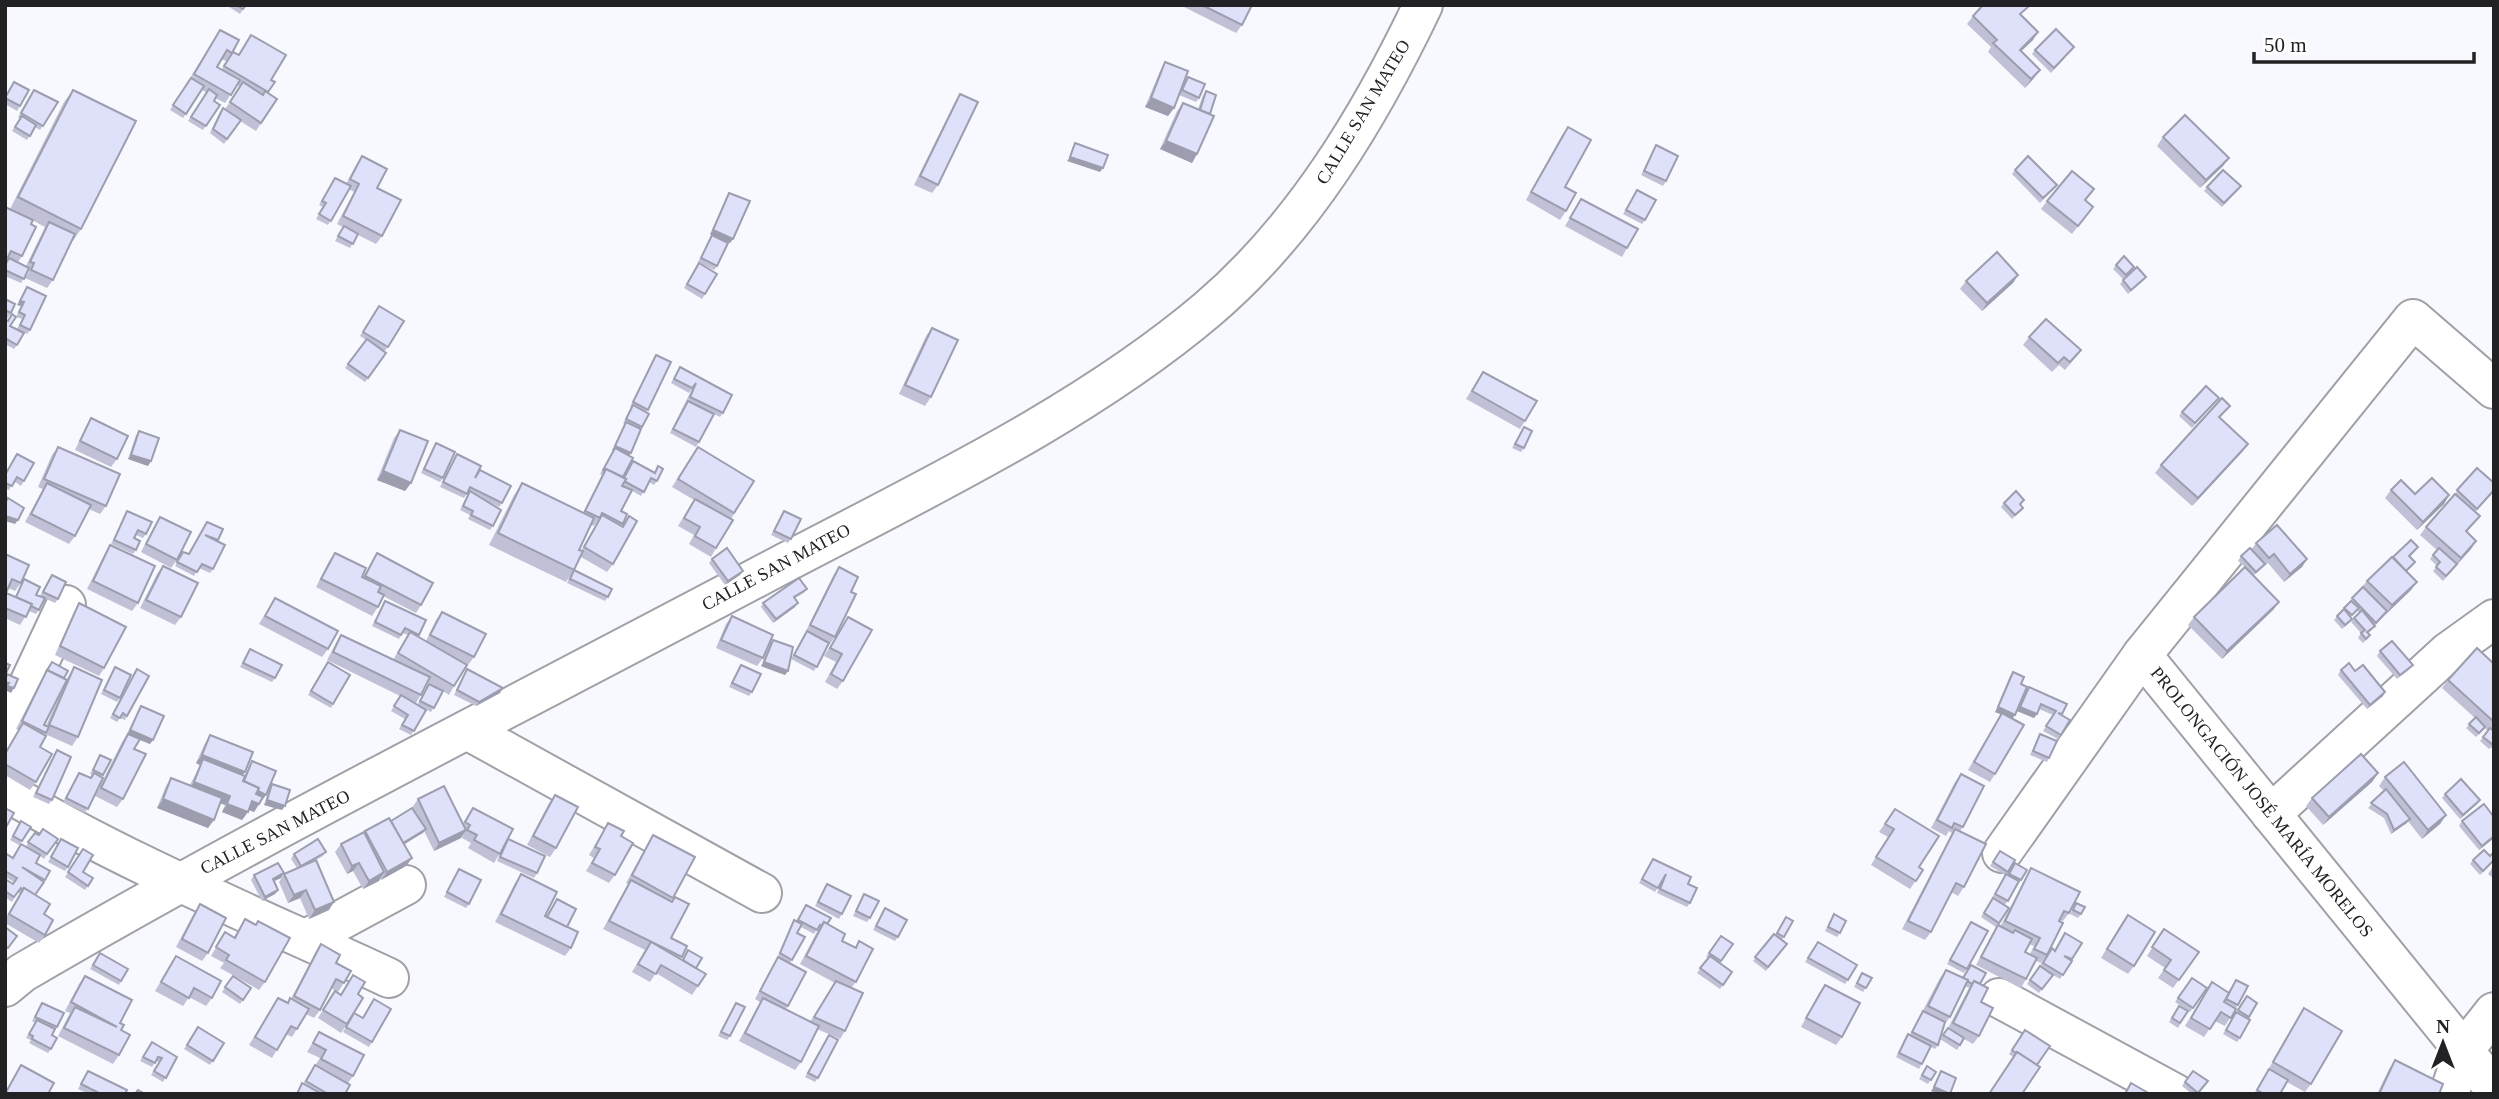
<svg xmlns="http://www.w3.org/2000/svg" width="2499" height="1099" font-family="Georgia,serif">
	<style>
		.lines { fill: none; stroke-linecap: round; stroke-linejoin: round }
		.minor-casing { stroke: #a0a1a7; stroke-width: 42 }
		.minor { stroke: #fff; stroke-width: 38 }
		.wall { fill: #c0c1d6; fill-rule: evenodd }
		.shaded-wall { fill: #9c9dae }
		.building { fill: #dfe0f9; stroke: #9c9dae; stroke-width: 2 }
		.labels { text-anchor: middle; stroke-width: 5; stroke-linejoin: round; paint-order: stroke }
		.street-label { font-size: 18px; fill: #222225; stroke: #fff }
	</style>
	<rect width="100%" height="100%" fill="#f8f9fe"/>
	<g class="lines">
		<g class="minor-casing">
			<g id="minor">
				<path d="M2494,389L2413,319L2142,655L2494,1088"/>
				<path d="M469,731L762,893"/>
				<path d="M5,735L66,605"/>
				<path d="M5,791C128,864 260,918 389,978"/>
				<path d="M2271,814L2448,652L2494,619"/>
				<path d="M2002,853L2142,655"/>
				<path d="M306,939L406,885"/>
				<path d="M5,987L22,973C268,829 523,702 775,568C919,492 1083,415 1208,309C1303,228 1370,116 1423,5"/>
				<path d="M1999,998L2176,1094"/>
				<path d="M2449,1094L2464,1050L2494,1012"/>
			</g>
		</g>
		<use href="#minor" class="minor"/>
	</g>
	<g class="wall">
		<path d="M226,5H246L240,14Z"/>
		<path d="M1180,5H1252L1242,25L1236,33Z"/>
		<path d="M1973,16L2033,40L2021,51L2034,78L2025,88L1988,52L1991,47L1967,24Z"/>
		<path d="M220,30L232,53L226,61L221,59L217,67L222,69L233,52L238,55L251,35L271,80L268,93L277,99L256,131L240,121L224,144L210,133L220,112L223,108L225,109L240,87L237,85L225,103L215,98L214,101L220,105L203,130L188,121L207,93L202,90L183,118L170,110Z"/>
		<path d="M2074,47L2051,73L2032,54L2035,50Z"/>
		<path d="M1165,62L1185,81L1188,77L1199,98L1196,102L1179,95L1174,108L1168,116L1145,107L1160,71Z"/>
		<path d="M34,90L58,102L40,130L35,127L27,140L12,131L20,119L18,117Z"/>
		<path d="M73,90L81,229L73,241L72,240L53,280L47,288L25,278L29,272L28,271L21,283L5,276V264L7,260L5,261V207L10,209L64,102ZM32,220L45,227L26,266L18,262L22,256Z"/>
		<path d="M1206,91L1197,154L1192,163L1160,149L1177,111L1183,103L1198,109L1203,95Z"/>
		<path d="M960,94L938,185L932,193L914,185L955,102Z"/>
		<path d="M5,96L20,106L17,111L5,104Z"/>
		<path d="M1568,127L1565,187L1566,211L1560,220L1526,200L1562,135Z"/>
		<path d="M2163,137L2229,158L2223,166L2200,188L2157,146Z"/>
		<path d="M1656,145L1666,181L1663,186L1641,175Z"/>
		<path d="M362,156L377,188L382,236L376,244L358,235L350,248L335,241L343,227L337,224L354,192L349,189L328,225L316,219L323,207L319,205L332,182L346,184L356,165Z"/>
		<path d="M2015,170L2054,189L2040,203L2012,174Z"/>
		<path d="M2207,187L2238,190L2222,207L2204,191Z"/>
		<path d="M1637,190L1645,220L1642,224L1623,214Z"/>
		<path d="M729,193L733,239L730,243L714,236L717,266L714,270L698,262L712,235L710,234Z"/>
		<path d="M1581,199L1627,248L1622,257L1565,226Z"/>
		<path d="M2047,201H2086L2093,207L2072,234L2041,209Z"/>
		<path d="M699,263L717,274L702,299L684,288Z"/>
		<path d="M2116,265L2134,267L2123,279L2113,269Z"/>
		<path d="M2018,275L2013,283L1982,311L1960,289L1966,281Z"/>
		<path d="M2146,277L2143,281L2128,294L2120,284L2123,280Z"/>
		<path d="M27,287L30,330L27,334L17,329L22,319L16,317L21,306L17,305Z"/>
		<path d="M5,299L11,313L6,320L8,321L12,314L10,326L17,345L14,349L5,344Z"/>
		<path d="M379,306L404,321L385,351L377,347L386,353L365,382L345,368L366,340L360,336Z"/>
		<path d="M932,328L931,397L925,406L899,394L926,336Z"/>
		<path d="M2029,337L2075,358L2065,370L2059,365L2052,372L2023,345Z"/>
		<path d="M656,355L648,410L646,412L649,414L641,429L629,455L623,477L624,478L633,461L657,481L654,485L649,482L641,496L632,491L621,511L623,524L621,526H622L629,516L613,564L607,572L581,557L574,571L608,597L605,601L567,583L570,576L566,582L489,545L514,495L522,483L583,513L602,475L600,474L613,451L612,450L625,424L623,423L632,408L630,407ZM597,522H598L581,551L579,550L591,525L594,526Z"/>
		<path d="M680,367L723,413L720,417L714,414L696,447L670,433L693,387L689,393L671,383Z"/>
		<path d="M1483,372L1525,421L1520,429L1466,399Z"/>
		<path d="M2219,398L2192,428L2179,416L2182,412Z"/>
		<path d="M2224,414L2220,418L2248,444L2242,452L2192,506L2155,473L2161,465Z"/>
		<path d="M91,418L117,459L111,467L75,450L86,427Z"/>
		<path d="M1524,427V448L1521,452L1512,448Z"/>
		<path d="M400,430L411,483L405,491L377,480L394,438Z"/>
		<path d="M139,431L151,461L148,466L128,459L136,435Z"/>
		<path d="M436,443L443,478L440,482L421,473Z"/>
		<path d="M58,447L106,506L100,514L89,509L75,536L69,544L25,522L43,489L38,487L52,455Z"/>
		<path d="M698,447L754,481L731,519L716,548L711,557L689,544L694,535L678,526L694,500L672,487Z"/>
		<path d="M457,454L475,478L502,503L499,507L487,501L493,526L490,530L468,519L470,515L460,510L469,492H468L464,498L440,487Z"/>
		<path d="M14,458L24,481L21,486L14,481L9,490L5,488V474Z"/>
		<path d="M2494,483V491L2475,512L2480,516L2467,532L2471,549L2443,581L2433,571L2437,566L2430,559L2437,550L2420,535L2426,527L2455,495L2457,490Z"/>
		<path d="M2391,490L2415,494L2449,495L2444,504L2417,530L2385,498Z"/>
		<path d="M2004,503L2020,505L2023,508L2012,519L2001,507Z"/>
		<path d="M127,511L146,534L143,538L136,535L134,538L136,550L133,554L111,544Z"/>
		<path d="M784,511L791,539L788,543L771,535Z"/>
		<path d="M160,517L177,560L171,568L141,552L155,525Z"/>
		<path d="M207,522L217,541L213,569L210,573L199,568L194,576L175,566L183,552L189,554Z"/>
		<path d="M2256,543L2307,559L2302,567L2284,582L2268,563L2253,576L2279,602L2273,610L2222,659L2188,625L2194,617L2245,567L2238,561L2241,556L2252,549Z"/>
		<path d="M110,545L138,603L132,611L87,589L105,553Z"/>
		<path d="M2415,551L2410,557L2412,566L2406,571L2417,582L2411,590L2375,625L2372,630L2368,633L2367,639L2363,643L2358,638L2361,633L2351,622L2359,613L2357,610L2351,617L2352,619L2349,623L2342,629L2334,620L2367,581L2393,557Z"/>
		<path d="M335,553L363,577L377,553L421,605L416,613L383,596L378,607L372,616L316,587L329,561Z"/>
		<path d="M5,554L21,583L15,591L8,588L6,593L15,597L24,579L36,595L39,610L36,614L29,611L20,625L5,618Z"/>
		<path d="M712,559L743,571L740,575L725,585L709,563Z"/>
		<path d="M163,566L181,617L175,625L140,608L157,574Z"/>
		<path d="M839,567L851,592L835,637L829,645H828L814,671L791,659L805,633L833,576Z"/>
		<path d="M51,575L58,599L55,603L40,596Z"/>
		<path d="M807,589L804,593L795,598V607L773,623L761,607L763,603Z"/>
		<path d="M275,598L328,649L322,657L259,624Z"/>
		<path d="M385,601L426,620L418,636L426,641L436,620L442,612L474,657L468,665L462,662L454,686L449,695L443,691L431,712L425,709L426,710L411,735L399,729L405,719L391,711L400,696L327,660L336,643L341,635L393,660L408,635L402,633L399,639L372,626ZM428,682L443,691L429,684L417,705L416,703Z"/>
		<path d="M79,603L104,668L99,676L55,655L74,612Z"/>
		<path d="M732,616L763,658L757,666L716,648L726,624Z"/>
		<path d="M848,617L843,681L837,689L825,682L836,662L824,656Z"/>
		<path d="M773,640L788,671L785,675L761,666L770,644Z"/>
		<path d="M250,649L275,678L272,682L240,667Z"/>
		<path d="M2380,651L2410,669L2397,679L2377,656Z"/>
		<path d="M52,662L64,678L66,680L74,667L78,737L72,746L45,734L40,747L36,782L30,790L5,775V753L19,730L16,729L42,678ZM62,690L46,726L44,725Z"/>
		<path d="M2494,664V746L2489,749L2480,741L2488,731L2485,728L2476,737L2466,728L2475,718L2442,688L2448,680Z"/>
		<path d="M741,665L752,692L749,696L729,687Z"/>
		<path d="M325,666L333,704L331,708L308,695Z"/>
		<path d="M115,667L120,698L117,702L101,694Z"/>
		<path d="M137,669L127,716L125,720L120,718L117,722L110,718Z"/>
		<path d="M467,669L500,693L476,706L454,695Z"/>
		<path d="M2341,670L2355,671L2385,692L2383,696L2367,709L2338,675Z"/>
		<path d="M2013,672L2021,684L2015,715L2012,719L1995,774L1990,782L1968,770L2001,714L1995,712L2010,676Z"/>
		<path d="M2029,687L2062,715L2070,720L2058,739L2043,731L2053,715L2039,709L2034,718L2017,711Z"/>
		<path d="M141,706L150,744L139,740L134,749L123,799L117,807L95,796L122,742L127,734Z"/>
		<path d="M2040,734L2049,758L2047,762L2030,755Z"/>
		<path d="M210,735L245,772L242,775L244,776L252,761L263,799L254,812L249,810L242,820L222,812L225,805L220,803L208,828L157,808L166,786L171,778L190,785L200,765L196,763L205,743Z"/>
		<path d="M57,750L52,800L49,804L33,797Z"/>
		<path d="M100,755L103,775L85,813L63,802L79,773L90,778L92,775L90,774Z"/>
		<path d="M2378,773L2372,782L2323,825L2306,806L2312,798Z"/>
		<path d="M1961,774L1963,827L1960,831L1964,887L1958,896L1951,892L1931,932L1925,940L1902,929L1952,833L1949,831L1946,836L1931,828L1955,782Z"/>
		<path d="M2385,777L2446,815L2440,824L2422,839L2408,821L2391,834L2384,818L2368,808L2384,791L2379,786Z"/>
		<path d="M272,784L282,810L264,805L269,789Z"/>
		<path d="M2445,794L2480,800L2477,804L2460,819L2442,798Z"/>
		<path d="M555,795L556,848L550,857L527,845L549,803Z"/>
		<path d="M418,799L463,823L473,808L507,841L537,873L534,878L497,861L504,847L494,863L468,848L471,843L462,838L464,833L461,838L434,851L424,831L404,845L412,858L406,866L381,880L380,878L379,881L363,889L353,871L347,874L335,852L341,844L365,831L391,821L412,808Z"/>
		<path d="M1895,809L1919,867L1923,870L1910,889L1871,865L1888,837L1879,832Z"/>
		<path d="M2494,817V838L2479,850L2459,826L2462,821Z"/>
		<path d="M21,821L31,827L19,845L10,840Z"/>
		<path d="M608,823L621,836L615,875L609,883L586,871L594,858L589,855Z"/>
		<path d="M35,833L39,835L58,839L44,859L40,856L36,863L50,871L35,895L44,914L45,935L39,943L5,923V919L20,894L18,892L12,902L5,897V879L13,884L14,882L5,877V853L13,858L26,846Z"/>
		<path d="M653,835L673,898L671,901V938L687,946L680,959L682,960L688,950L696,968L706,974L692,995L656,973L650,982L632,972L645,950L603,929L628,884L626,883L648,843Z"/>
		<path d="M61,839L68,867L65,871L48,862Z"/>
		<path d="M83,849V872L93,878L85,890L65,877Z"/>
		<path d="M2000,851L2015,860L2006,874L2008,875L2015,863L2021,880L2005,905L2009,908L1998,925L2000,927L2026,877L2031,868L2069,913L2063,921L2060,920L2047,955L2041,963L2036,961L2021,988L1976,965L1992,934L1996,927L1981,917L1993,899L1992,898L2005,875L1990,866ZM2029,944L2034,946L2030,954L2025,952Z"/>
		<path d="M326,852L323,856L316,860L329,910L309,919L300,898L288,903L279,882L284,874L297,868L291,859L294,854Z"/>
		<path d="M2494,853V861L2480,875L2470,864L2473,860L2490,856Z"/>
		<path d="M1653,859L1688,884L1690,903L1687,907L1657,893L1662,881L1655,892L1639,883Z"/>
		<path d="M2494,865V879L2488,874Z"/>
		<path d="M459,869L469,904L466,908L444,897Z"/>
		<path d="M521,874L545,916L546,917L557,899L567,927L571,948L565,956L495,922L515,883Z"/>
		<path d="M254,875L281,878L274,881L278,890L275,894L262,901L251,880Z"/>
		<path d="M827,884L842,914L839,919L815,906Z"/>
		<path d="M864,894L870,918L867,922L853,916Z"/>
		<path d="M2076,903L2081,914L2078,918L2070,914Z"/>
		<path d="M200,904L208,953L202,961L176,947L194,913Z"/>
		<path d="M806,905L827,924L842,941L855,948L859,941L856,982L851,988L845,1031L840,1039L817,1029L801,1062L795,1070L739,1041L760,1002L755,999L773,965L778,958H777L792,924L794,920L796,921ZM801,927L814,934L817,929L818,930L800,964L835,983L810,1022L786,1009L788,1006L790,963L805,937L797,933Z"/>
		<path d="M885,908L898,937L895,941L873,930Z"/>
		<path d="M1834,914L1840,933L1837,937L1825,931Z"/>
		<path d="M1786,917L1784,937L1781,940L1787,944L1766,971L1753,961L1774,934L1775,935Z"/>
		<path d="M245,919L265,982L259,990L220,968L224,963L211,956L225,932L234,937Z"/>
		<path d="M2122,923L2134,966L2128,974L2101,958Z"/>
		<path d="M1968,926L1967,969L1964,973L1947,964Z"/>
		<path d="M2164,929L2199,952L2173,988L2158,978L2165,968L2147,956Z"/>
		<path d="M1721,936L1733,944L1720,963L1732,972L1720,989L1697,973L1708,958L1706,957Z"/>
		<path d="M1818,942L1848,980L1845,984L1805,962Z"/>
		<path d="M321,944L336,963L344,983L338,992L331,988L320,1010L314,1018L306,1014L292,1037L286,1034L272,1058L249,1045L278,998L287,1003L291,999L315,953Z"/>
		<path d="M2052,948L2072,961L2060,979L2048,972L2053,975L2039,993L2027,984Z"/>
		<path d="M100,953L128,969L119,985L90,969Z"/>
		<path d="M176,956L212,998L206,1006L189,997L183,1006L155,991Z"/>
		<path d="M1946,970L1963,978L1980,984L1979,1036L1973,1044L1964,1039L1957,1050L1940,1039L1948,1028L1969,988L1965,986L1950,1017L1945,1024L1938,1045L1935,1049L1931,1047L1919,1069L1896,1057L1905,1038L1908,1034L1910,1035L1940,978Z"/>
		<path d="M1862,973L1872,978L1863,992L1854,987Z"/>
		<path d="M353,975L358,994L347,1024L341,1033L318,1018L335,991L341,994Z"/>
		<path d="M85,976L120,1023L121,1030L119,1055L113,1064L58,1036L70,1013L65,1011L79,984Z"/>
		<path d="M233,976L251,988L240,1004L222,992Z"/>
		<path d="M2192,978L2207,988L2190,1012L2175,1002Z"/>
		<path d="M2236,980L2238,1005L2225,1026L2215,1021L2204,1037L2185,1026L2212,982L2228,992Z"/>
		<path d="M1825,985L1842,1037L1836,1045L1801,1027L1819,993Z"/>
		<path d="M2247,996L2257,1003L2248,1018L2240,1038L2237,1042L2223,1034L2233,1016L2236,1012V1013Z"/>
		<path d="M42,1003L57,1027L52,1035L51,1049L48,1053L29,1043L31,1040L26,1038L35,1023L32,1021Z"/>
		<path d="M736,1003L730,1036L727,1040L718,1036Z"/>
		<path d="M2179,1006L2188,1011L2178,1028L2169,1022Z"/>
		<path d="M2304,1008L2311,1084L2305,1092L2287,1082L2280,1094H2254Z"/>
		<path d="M351,1017L362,1018L372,1042L369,1047L343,1032Z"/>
		<path d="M198,1027L224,1043L210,1065L184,1049Z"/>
		<path d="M2025,1030L2050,1046L2013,1057L2009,1054Z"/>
		<path d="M319,1032L353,1076L348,1083L345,1094H296L320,1058L307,1052Z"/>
		<path d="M826,1039L818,1078L815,1082L805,1077Z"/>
		<path d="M152,1042L177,1057L163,1082L151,1075L159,1062L156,1061L152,1067L140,1061Z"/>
		<path d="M2395,1060L2439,1094H2377L2389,1069Z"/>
		<path d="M1927,1066L1936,1072L1928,1084L1919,1079Z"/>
		<path d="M88,1071L125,1094H89L78,1089Z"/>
		<path d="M2193,1071L2208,1081L2198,1094H2192L2182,1086Z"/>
	</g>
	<g class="shaded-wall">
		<path d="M2038,32L2033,40L2014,58L2020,50Z"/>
		<path d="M2040,70L2034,78L2025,88L2031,79Z"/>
		<path d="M1151,98L1174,108L1168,116L1145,107Z"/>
		<path d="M1166,141L1197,154L1192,163L1160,149Z"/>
		<path d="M1070,157L1103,168L1100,172L1067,161Z"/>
		<path d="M2229,158L2223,166L2200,188L2206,180Z"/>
		<path d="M713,230L733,239L730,243L710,234Z"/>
		<path d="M2018,275L2013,283L1982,311L1987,303Z"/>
		<path d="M20,301L24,302L21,306L17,305Z"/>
		<path d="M2248,444L2242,452L2192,506L2198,498Z"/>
		<path d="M615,446L631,453L628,457L612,450Z"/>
		<path d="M131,455L151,461L148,466L128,459Z"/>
		<path d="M383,471L411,483L405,491L377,480Z"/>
		<path d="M2449,495L2444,504L2417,530L2423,522Z"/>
		<path d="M5,516L18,520L15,524L5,521Z"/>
		<path d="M2476,541L2471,549L2455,566L2461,558Z"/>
		<path d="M2307,559L2302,567L2284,582L2290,574Z"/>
		<path d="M743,571L740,575L725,585L728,581Z"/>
		<path d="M2417,582L2411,590L2386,614L2392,605Z"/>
		<path d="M2279,602L2273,610L2222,659L2227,651Z"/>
		<path d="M798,603L795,607L773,623L776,619Z"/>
		<path d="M764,662L788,671L785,675L761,666Z"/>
		<path d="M5,685L14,688L11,693L5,690Z"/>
		<path d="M503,688L500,693L476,706L479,702Z"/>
		<path d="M2385,692L2383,696L2367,709L2370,705Z"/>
		<path d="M1998,707L2015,715L2012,719L1995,712Z"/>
		<path d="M2020,707L2037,714L2034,718L2017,711Z"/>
		<path d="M130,730L153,740L150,744L127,734Z"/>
		<path d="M202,755L245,772L239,780L203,759L200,765L196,763Z"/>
		<path d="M2378,773L2372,782L2323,825L2329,817Z"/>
		<path d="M194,782L230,796L225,805L188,790Z"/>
		<path d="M242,784L266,795L263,799L239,788Z"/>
		<path d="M163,799L214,820L208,828L157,808Z"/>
		<path d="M267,800L285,806L282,810L264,805Z"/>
		<path d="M2480,800L2477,804L2460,819L2463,815Z"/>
		<path d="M252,801L259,804L254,812L247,809Z"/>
		<path d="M227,804L248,812L242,820L222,812Z"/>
		<path d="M2446,815L2440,824L2422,839L2428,830Z"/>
		<path d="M2410,819L2407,823L2391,834L2394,830Z"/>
		<path d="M426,829L423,833L399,847L402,843Z"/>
		<path d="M466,830L461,838L434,851L439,843Z"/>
		<path d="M2494,836V838L2479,850L2482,846Z"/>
		<path d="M412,858L406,866L381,880L387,872Z"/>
		<path d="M359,863L353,871L347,874L352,866Z"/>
		<path d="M384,872L379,881L363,889L369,881Z"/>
		<path d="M284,873L281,878L270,883L273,879Z"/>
		<path d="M278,890L275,894L262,901L265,897Z"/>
		<path d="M306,890L300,898L288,903L294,895Z"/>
		<path d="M334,902L329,910L309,919L315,910Z"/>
		<path d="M1934,1087L1949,1094H1936L1931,1091Z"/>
	</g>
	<g class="building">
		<path d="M236,5H246L243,9Z"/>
		<path d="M1202,5H1252L1242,25Z"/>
		<path d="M1983,5H2026L2028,7L2020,14L2038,32L2020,50L2040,70L2031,79L1993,43L1997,40L1973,16Z"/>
		<path d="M2056,29L2074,47L2054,68L2035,50Z"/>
		<path d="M220,30L239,40L232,53L227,50L217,67L240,80L231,95L194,74Z"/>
		<path d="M251,35L286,55L271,80L275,82L268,92L224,66L233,52L239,55Z"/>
		<path d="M1165,62L1188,71L1174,108L1151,98Z"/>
		<path d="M1188,77L1205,84L1199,98L1182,90Z"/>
		<path d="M191,78L204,86L186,114L173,105Z"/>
		<path d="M14,82L29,90L20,106L5,98Z"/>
		<path d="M243,82L263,95L265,91L277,99L261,123L230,102Z"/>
		<path d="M209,89L217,95L214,101L220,105L206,126L191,117Z"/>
		<path d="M34,90L58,102L43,126L21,113Z"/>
		<path d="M73,90L136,121L81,229L18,197Z"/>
		<path d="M1206,91L1216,95L1210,114L1200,110Z"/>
		<path d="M960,94L978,102L938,185L920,176Z"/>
		<path d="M1183,103L1214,116L1197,154L1166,141Z"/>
		<path d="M223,108L241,120L227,139L213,129Z"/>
		<path d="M2185,115L2229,158L2206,180L2163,137Z"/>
		<path d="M22,116L36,125L30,136L15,127Z"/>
		<path d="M1568,127L1591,140L1565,187L1576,193L1566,211L1531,192Z"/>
		<path d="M1075,143L1108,155L1103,168L1070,157Z"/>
		<path d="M1656,145L1678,156L1666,181L1644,171Z"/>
		<path d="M362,156L387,169L377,188L401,200L382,236L343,216L359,184L350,179Z"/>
		<path d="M2028,156L2057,185L2043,198L2015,170Z"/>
		<path d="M2223,170L2241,186L2224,203L2207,187Z"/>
		<path d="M2072,171L2094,189L2085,200L2093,207L2078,226L2047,201Z"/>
		<path d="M335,178L351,186L331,221L319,214L326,203L322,201Z"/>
		<path d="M1637,190L1656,200L1645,220L1626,210Z"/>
		<path d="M729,193L750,201L733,239L713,230Z"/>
		<path d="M1581,199L1638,229L1627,248L1570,218Z"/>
		<path d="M5,207L33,220L31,224L36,227L22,256L11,251L7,259L5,258Z"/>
		<path d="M49,222L75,234L53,280L31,270L34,263L30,262Z"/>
		<path d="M344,226L358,234L353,244L338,236Z"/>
		<path d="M712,235L728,243L717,266L701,258Z"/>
		<path d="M1997,252L2018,275L1987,303L1966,281Z"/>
		<path d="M2124,256L2134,267L2126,275L2116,265Z"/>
		<path d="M9,258L29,268L24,279L5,270V265Z"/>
		<path d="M699,263L717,274L705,294L687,284Z"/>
		<path d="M2137,267L2146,277L2131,290L2123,280Z"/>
		<path d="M27,287L46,296L30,330L20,325L25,315L19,312L24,302L20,301Z"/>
		<path d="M5,299L15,304L11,313L5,310Z"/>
		<path d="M379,306L404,321L388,347L363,332Z"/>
		<path d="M12,314L16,317L10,326L24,333L17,345L5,338V320L8,321Z"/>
		<path d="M2046,319L2081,350L2070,362L2064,357L2058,363L2029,337Z"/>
		<path d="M932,328L958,340L931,397L905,385Z"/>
		<path d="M367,339L386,353L368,378L348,364Z"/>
		<path d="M656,355L671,362L648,410L633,402Z"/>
		<path d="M680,367L732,395L723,413L690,397L696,383L692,388L674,379Z"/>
		<path d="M1483,372L1537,401L1525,421L1472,391Z"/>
		<path d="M2206,386L2219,398L2195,423L2182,412Z"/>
		<path d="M2222,398L2230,406L2219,417L2248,444L2198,498L2161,465Z"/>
		<path d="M688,401L714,414L699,442L673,429Z"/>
		<path d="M633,405L649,414L642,427L626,419Z"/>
		<path d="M91,418L128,436L117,459L80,441Z"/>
		<path d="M626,422L641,429L631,453L615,446Z"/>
		<path d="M1524,427L1532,431L1524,448L1515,444Z"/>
		<path d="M400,430L428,441L411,483L383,471Z"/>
		<path d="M139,431L159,438L151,461L131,455Z"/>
		<path d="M436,443L455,452L443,478L424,469Z"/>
		<path d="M58,447L120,474L106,506L44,479Z"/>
		<path d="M698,447L754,481L734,513L678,479Z"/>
		<path d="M615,448L633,458L623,477L606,469L605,471L603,470Z"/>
		<path d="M17,454L34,463L24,481L17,477L12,486L5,483V475Z"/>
		<path d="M457,454L481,466L475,478L480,470L511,486L502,503L470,487L467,494L443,482Z"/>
		<path d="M633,461L655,473L658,466L663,469L657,481L651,478L644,492L624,481L626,479L624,478Z"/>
		<path d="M2477,468L2494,483V490L2477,509L2457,490Z"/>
		<path d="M606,469L626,479L622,486L632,490L621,511L627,514L623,524L602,513L600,518L585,511Z"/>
		<path d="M2432,478L2449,495L2423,522L2391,490L2401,480L2415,494Z"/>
		<path d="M47,483L91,505L75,536L31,514Z"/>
		<path d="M522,483L594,518L579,550L583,551L574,570L498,533Z"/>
		<path d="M470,491L501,510L493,526L471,515L473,511L463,506Z"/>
		<path d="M2016,491L2024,500L2020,504L2023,508L2015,515L2004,503Z"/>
		<path d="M2455,494L2480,516L2466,531L2476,541L2461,558L2426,527Z"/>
		<path d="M8,498L24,508L18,520L5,516V503Z"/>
		<path d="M695,499L733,520L716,548L695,536L700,527L684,518Z"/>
		<path d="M127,511L152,522L146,534L138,530L134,538L140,541L136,550L114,540Z"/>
		<path d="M784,511L801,519L791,539L774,531Z"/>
		<path d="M602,515L623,527L629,516L637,521L613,564L584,547Z"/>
		<path d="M160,517L191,532L177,560L146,544Z"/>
		<path d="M207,522L223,529L218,540L205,535L225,545L213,569L202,564L197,572L177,562L183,552L189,554Z"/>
		<path d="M2277,525L2307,559L2290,574L2274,554L2269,558L2256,543Z"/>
		<path d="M2411,540L2418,547L2409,556L2415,562L2406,571L2393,557Z"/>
		<path d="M110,545L155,566L138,603L93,581Z"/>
		<path d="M727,548L743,571L728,581L712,559Z"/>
		<path d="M2250,548L2265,564L2256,572L2241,556Z"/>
		<path d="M2439,548L2457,564L2446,576L2436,567L2440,562L2433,555Z"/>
		<path d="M335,553L366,568L362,577L381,586L378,592L384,595L378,607L321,579Z"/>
		<path d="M377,553L433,583L421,605L365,576Z"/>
		<path d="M5,554L29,565L21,583L12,579L6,593L32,604L26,617L5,608Z"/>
		<path d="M2392,557L2417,582L2392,605L2367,581Z"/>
		<path d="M163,566L198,583L181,617L146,600Z"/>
		<path d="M839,567L858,577L851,592L856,594L835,637L810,625Z"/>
		<path d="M2245,567L2279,602L2227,651L2194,617Z"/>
		<path d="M574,570L612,589L608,597L570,579Z"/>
		<path d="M52,575L66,582L58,599L43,592Z"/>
		<path d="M799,578L807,589L794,597L798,603L776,619L763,603Z"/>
		<path d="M24,579L40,587L36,595L45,598L39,610L31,606L32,604L16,597Z"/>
		<path d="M2363,587L2387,611L2376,623L2352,598Z"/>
		<path d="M275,598L338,631L328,649L265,616Z"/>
		<path d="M385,601L426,620L419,635L405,628L401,635L375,622Z"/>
		<path d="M2351,601L2359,608L2352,615L2344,608Z"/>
		<path d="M79,603L126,627L104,668L60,646Z"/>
		<path d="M2344,609L2352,619L2345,625L2337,616Z"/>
		<path d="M2362,610L2375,626L2367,632L2370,635L2366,639L2361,633L2365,630L2354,618Z"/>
		<path d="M442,612L486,634L474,657L430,635Z"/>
		<path d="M732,616L773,635L763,658L721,640Z"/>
		<path d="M848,617L872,630L843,681L831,674L842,654L830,648Z"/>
		<path d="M807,631L829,643L817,667L794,655Z"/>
		<path d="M410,632L467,665L454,686L398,653Z"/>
		<path d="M341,635L430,677L421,695L333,652Z"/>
		<path d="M773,640L793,647L788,671L764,662Z"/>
		<path d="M2392,641L2413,665L2400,675L2380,651Z"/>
		<path d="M2477,648L2494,664V722L2448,680Z"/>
		<path d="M250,649L282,665L275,678L243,663Z"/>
		<path d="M52,662L68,671L64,678L47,670L46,672Z"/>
		<path d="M328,662L350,675L333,704L311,691Z"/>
		<path d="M5,663L10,665L5,675Z"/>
		<path d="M2349,663L2355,671L2363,665L2385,692L2370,705L2341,670Z"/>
		<path d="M741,665L761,674L752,692L732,683Z"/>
		<path d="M74,667L102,680L78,737L49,725Z"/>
		<path d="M115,667L131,675L120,698L104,690Z"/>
		<path d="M137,669L149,676L127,716L123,713L120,718L113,714Z"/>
		<path d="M467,669L503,688L479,702L457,690Z"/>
		<path d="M47,670L67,680L44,725L49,727L46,733L22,721Z"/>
		<path d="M2013,672L2024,677L2021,684L2027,687L2015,715L1998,707Z"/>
		<path d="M7,674L18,679L14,688L7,686L9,683L5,682Z"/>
		<path d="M429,684L443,691L434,708L420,701Z"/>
		<path d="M2029,687L2067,704L2062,714L2058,713L2070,720L2061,735L2046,726L2056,711L2041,704L2037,714L2020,707Z"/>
		<path d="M401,695L426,710L414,731L402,725L408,715L394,706Z"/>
		<path d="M141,706L164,716L153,740L130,730Z"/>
		<path d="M2002,713L2024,725L1995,774L1974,762Z"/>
		<path d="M2476,717L2485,727L2479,733L2469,724Z"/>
		<path d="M23,723L46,736L40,747L52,754L36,782L5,764V754Z"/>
		<path d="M2490,728L2494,731V743L2492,744L2483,737Z"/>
		<path d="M128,734L140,739L134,749L146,754L123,799L101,788Z"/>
		<path d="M2040,734L2057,741L2049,758L2033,751Z"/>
		<path d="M210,735L253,752L245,772L202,755Z"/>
		<path d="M57,750L71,757L52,800L36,793Z"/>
		<path d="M2361,754L2378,773L2329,817L2312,798Z"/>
		<path d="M100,755L111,760L103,775L93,770Z"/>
		<path d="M203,759L245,776L243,781L259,788L256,794L263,797L259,804L252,801L248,812L227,804L230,796L194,782Z"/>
		<path d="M252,761L276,771L266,795L258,791L259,788L244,781Z"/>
		<path d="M2404,762L2446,815L2428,830L2385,777Z"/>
		<path d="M79,773L91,778L94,773L103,778L88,809L66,798Z"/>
		<path d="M1961,774L1984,786L1963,827L1954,823L1952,828L1937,820Z"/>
		<path d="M171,778L222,798L214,820L163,799Z"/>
		<path d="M2461,779L2480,800L2463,815L2445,794Z"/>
		<path d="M272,784L290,790L285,806L267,800Z"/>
		<path d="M444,786L466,830L439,843L418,799Z"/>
		<path d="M2386,789L2410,819L2394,830L2387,814L2371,803Z"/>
		<path d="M555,795L578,807L556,848L533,836Z"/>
		<path d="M2484,804L2494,817V836L2482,846L2462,821Z"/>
		<path d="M5,808L14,813L5,829Z"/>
		<path d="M412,808L426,829L403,843L391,821Z"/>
		<path d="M473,808L513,829L500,854L474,840L477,835L467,830L470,825L465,822Z"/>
		<path d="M1895,809L1939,836L1919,867L1923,870L1916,881L1876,857L1894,829L1885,824Z"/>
		<path d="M389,818L412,858L387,872L365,831Z"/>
		<path d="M21,821L31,827L22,841L13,836Z"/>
		<path d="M608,823L624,831L621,836L633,843L615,875L592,863L600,849L595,847Z"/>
		<path d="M43,829L58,839L47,854L28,842L35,833L39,835Z"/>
		<path d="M1955,829L1986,844L1964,887L1956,883L1931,932L1908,921Z"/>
		<path d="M364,832L384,872L369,881L359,863L352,866L341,844Z"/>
		<path d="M653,835L695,857L673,898L632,875Z"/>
		<path d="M61,839L78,848L68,867L51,857Z"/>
		<path d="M318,839L326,852L301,866L294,854Z"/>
		<path d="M508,839L545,856L537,873L500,857Z"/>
		<path d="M21,844L40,855L36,863L50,871L45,880L22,867L44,882L35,895L24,888L23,890L21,888L14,897L5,891V879L13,884L17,878L5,871V853L13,858Z"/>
		<path d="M83,849L93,855L83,872L93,878L88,886L68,872Z"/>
		<path d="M2484,850L2490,856L2493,853L2494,860L2483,871L2473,860Z"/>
		<path d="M2000,851L2015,860L2008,872L1993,862Z"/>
		<path d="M1653,859L1691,877L1688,884L1697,888L1690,903L1660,889L1666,874L1658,888L1642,879Z"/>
		<path d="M316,860L334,902L315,910L306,890L294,895L284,874Z"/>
		<path d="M278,863L284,873L273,879L278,890L265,897L254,875Z"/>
		<path d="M2015,863L2027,870L2021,880L2009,874Z"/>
		<path d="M2031,868L2080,892L2069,913L2064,911L2059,921L2063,923L2047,955L2034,949L2040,938L2005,921Z"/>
		<path d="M459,869L481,880L469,904L447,892Z"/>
		<path d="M521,874L557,892L545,916L578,932L571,948L501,914Z"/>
		<path d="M2006,874L2019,881L2008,901L1995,894Z"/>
		<path d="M631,880L672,902L675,897L689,904L671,938L687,946L682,957L609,921Z"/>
		<path d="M827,884L851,896L842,914L818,902Z"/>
		<path d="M24,888L50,904L44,914L53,920L45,935L9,914Z"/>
		<path d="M864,894L879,901L870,918L856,911Z"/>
		<path d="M1993,898L2009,908L1999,923L1984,913Z"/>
		<path d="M557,899L576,909L567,927L547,917Z"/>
		<path d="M2076,903L2085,907L2081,914L2073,910Z"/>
		<path d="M200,904L226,918L208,953L182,939Z"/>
		<path d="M806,905L831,918L827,924L824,922L821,926L820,925L817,930L798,920Z"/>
		<path d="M885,908L907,920L898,937L876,926Z"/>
		<path d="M1834,914L1846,921L1840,933L1828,927Z"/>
		<path d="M2128,915L2155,932L2134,966L2107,949Z"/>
		<path d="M1786,917L1793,921L1784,937L1777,933Z"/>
		<path d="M245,919L256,925L258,921L290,938L265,982L226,960L229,955L216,947L225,932L235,938Z"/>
		<path d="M794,920L802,924L797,933L805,937L792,960L780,953Z"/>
		<path d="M824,922L845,934L842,941L856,948L859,941L873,949L856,982L806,956Z"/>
		<path d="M1971,922L1988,931L1967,969L1950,960Z"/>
		<path d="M1998,925L2013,933L2015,930L2032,939L2025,952L2037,958L2026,979L1981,957Z"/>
		<path d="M5,927L17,936L8,948L5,946Z"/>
		<path d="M2164,929L2199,952L2179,980L2164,970L2171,960L2152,947Z"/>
		<path d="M2065,933L2082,943L2072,959L2064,956L2072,961L2063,975L2043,963L2052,948L2055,951Z"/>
		<path d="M1774,934L1787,944L1768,967L1755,957Z"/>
		<path d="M1721,936L1733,944L1721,961L1709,953Z"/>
		<path d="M651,942L706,974L698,986L661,965L656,974L638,964Z"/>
		<path d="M1818,942L1857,965L1848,980L1808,958Z"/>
		<path d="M321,944L340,955L336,963L351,971L344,983L336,979L320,1010L294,996Z"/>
		<path d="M688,950L702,958L696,968L683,960Z"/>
		<path d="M100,953L128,969L121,981L93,965Z"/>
		<path d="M176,956L221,981L212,998L194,988L189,998L161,982Z"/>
		<path d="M1710,956L1732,972L1723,985L1700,968Z"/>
		<path d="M778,957L806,972L788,1006L760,991Z"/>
		<path d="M1971,965L1986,973L1980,984L1974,981L1972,984L1963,978Z"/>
		<path d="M2040,966L2053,975L2042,989L2030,980Z"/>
		<path d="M1946,970L1968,980L1950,1017L1928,1006Z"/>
		<path d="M1862,973L1872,978L1866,988L1857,983Z"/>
		<path d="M353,975L365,982L358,994L363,998L347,1024L323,1010L335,991L341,995Z"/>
		<path d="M85,976L132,1000L120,1023L124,1025L121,1030L130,1035L119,1055L64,1028L75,1007L117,1027L71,1002Z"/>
		<path d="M233,976L251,988L243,1000L225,987Z"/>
		<path d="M2192,978L2207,988L2193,1008L2178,998Z"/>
		<path d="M2236,980L2248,986L2238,1005L2226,999Z"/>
		<path d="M836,981L863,993L845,1031L814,1017Z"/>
		<path d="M1974,981L1988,988L1981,1002L1993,1008L1979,1036L1953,1023Z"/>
		<path d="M2212,982L2229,993L2224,1002L2236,1009L2231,1018L2221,1012L2210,1029L2191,1018Z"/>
		<path d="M1825,985L1860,1003L1842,1037L1806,1018Z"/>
		<path d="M2247,996L2257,1003L2249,1017L2238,1010Z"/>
		<path d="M278,998L288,1003L290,998L309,1009L297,1029L291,1026L277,1050L255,1037Z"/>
		<path d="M763,998L819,1026L801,1062L745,1033Z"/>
		<path d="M374,999L391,1009L372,1042L346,1027L354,1013L363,1018Z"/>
		<path d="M42,1003L64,1013L57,1027L35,1017Z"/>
		<path d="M736,1003L745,1007L730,1036L721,1032Z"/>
		<path d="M2179,1006L2188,1011L2180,1023L2172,1018Z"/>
		<path d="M2304,1008L2342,1031L2311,1084L2273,1062Z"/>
		<path d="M1923,1011L1945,1022L1938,1045L1912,1032Z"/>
		<path d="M2236,1012L2250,1020L2240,1038L2226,1030Z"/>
		<path d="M37,1020L55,1029L52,1035L57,1038L51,1049L32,1039L33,1036L29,1034Z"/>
		<path d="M198,1027L224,1043L213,1061L187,1045Z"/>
		<path d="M1948,1028L1964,1038L1960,1045L1943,1035Z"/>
		<path d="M2025,1030L2050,1046L2037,1065L2017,1052L2016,1053L2012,1050Z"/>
		<path d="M319,1032L364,1055L353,1076L321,1059L326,1050L313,1043Z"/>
		<path d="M1908,1034L1931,1046L1922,1064L1899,1053Z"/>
		<path d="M829,1035L838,1040L818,1078L808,1073Z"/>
		<path d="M152,1042L177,1057L166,1078L154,1071L162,1058L158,1057L155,1063L143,1057Z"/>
		<path d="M2017,1052L2040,1067L2022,1094H1989Z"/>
		<path d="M2395,1060L2443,1084L2439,1094H2379Z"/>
		<path d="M21,1065L54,1083L48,1094H5Z"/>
		<path d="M315,1065L350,1085L345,1094H328L306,1081Z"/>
		<path d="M1927,1066L1936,1072L1931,1080L1922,1075Z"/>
		<path d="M2269,1069L2288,1080L2280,1094H2264L2257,1090Z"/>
		<path d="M88,1071L127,1090L125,1094H101L81,1084Z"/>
		<path d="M1941,1071L1956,1078L1950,1094L1934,1087Z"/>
		<path d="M2193,1071L2208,1081L2198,1093L2185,1082Z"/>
		<path d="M302,1083L320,1093V1094H297Z"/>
		<path d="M2131,1083L2150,1094H2125Z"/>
		<path d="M138,1090L145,1094H135Z"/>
	</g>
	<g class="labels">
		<g class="street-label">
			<text transform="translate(1363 112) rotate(-59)" y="6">CALLE SAN MATEO</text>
			<text transform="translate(776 567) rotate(-28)" y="6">CALLE SAN MATEO</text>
			<text transform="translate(2262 802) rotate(51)" y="6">PROLONGACIÓN JOSÉ MARÍA MORELOS</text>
			<text transform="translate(275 832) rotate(-27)" y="6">CALLE SAN MATEO</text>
		</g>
	</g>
	<rect width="2499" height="1099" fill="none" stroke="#222225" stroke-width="14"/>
	<g transform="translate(2443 1043)" stroke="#ffffff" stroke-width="5" paint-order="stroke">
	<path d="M0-5L12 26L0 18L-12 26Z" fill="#222225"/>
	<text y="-10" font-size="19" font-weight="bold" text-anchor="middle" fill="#222225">N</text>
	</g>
	<path d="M2254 52v10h220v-10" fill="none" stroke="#222225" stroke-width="3.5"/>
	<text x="2264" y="52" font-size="21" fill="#222225" stroke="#ffffff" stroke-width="5" paint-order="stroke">50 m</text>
</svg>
